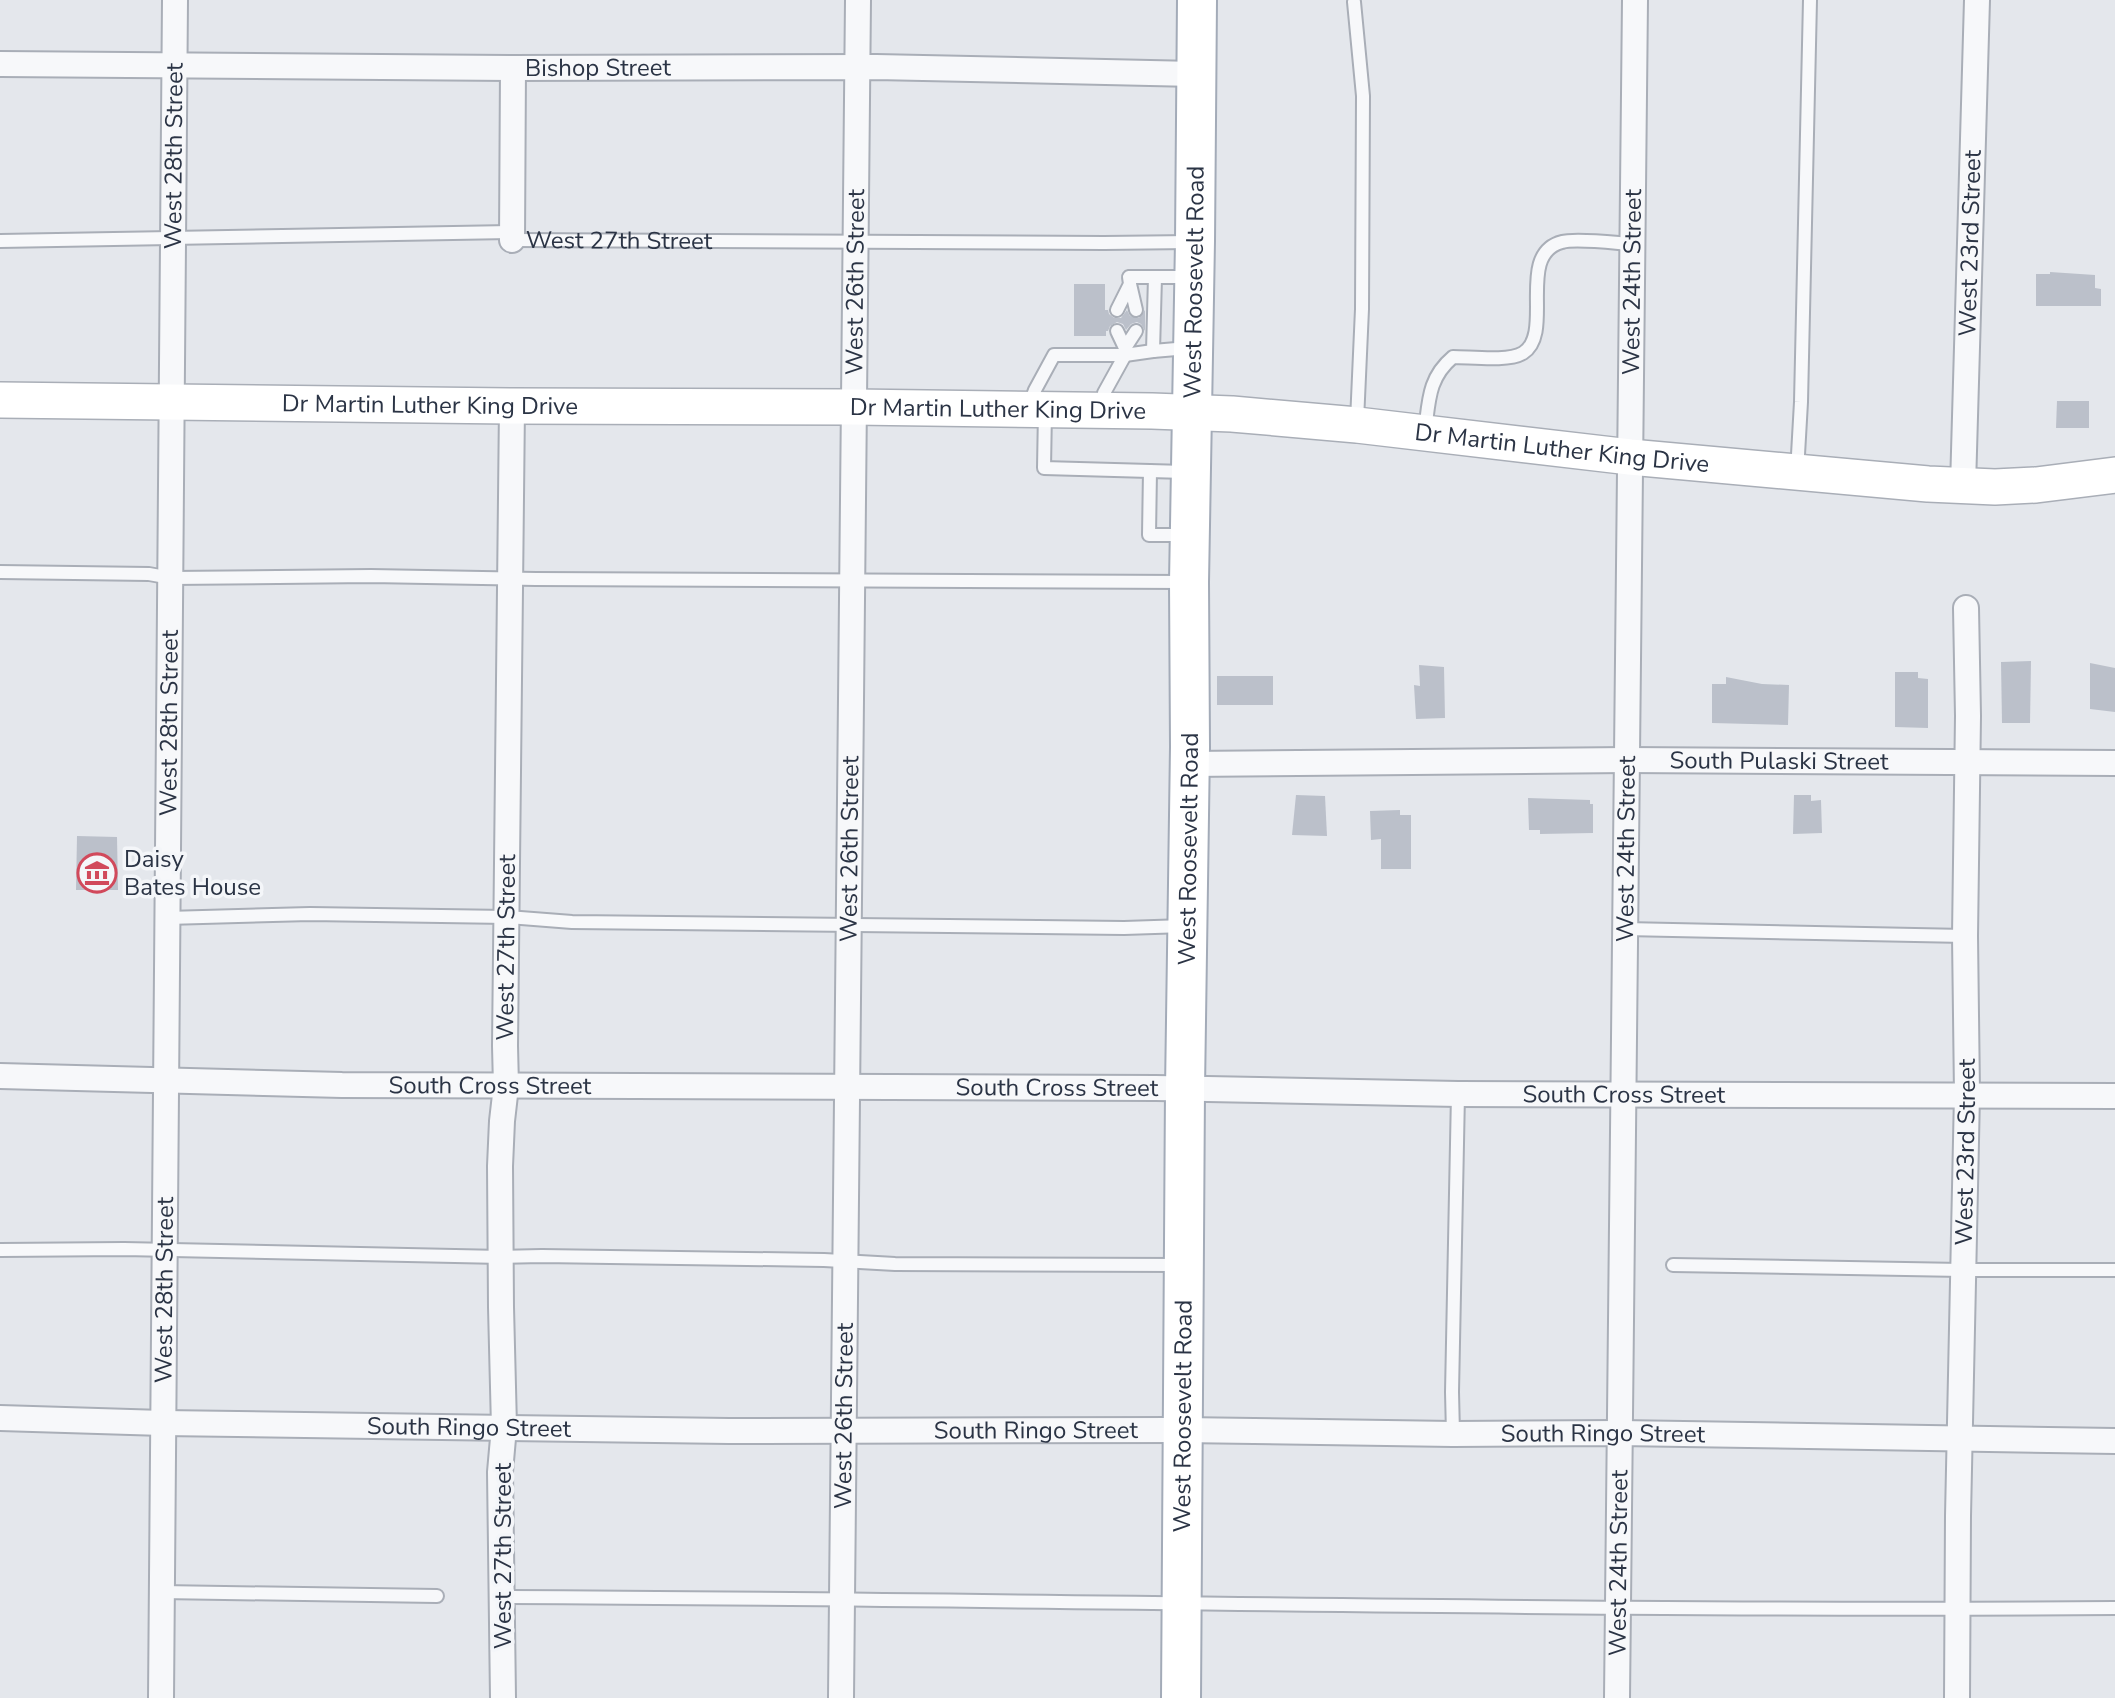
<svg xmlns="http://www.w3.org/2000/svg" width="2115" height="1698" font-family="'Nunito Sans',sans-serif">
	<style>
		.building { fill: #bbc0ca }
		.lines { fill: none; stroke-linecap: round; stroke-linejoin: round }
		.lane-casing { stroke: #a9aeb7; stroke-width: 16 }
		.street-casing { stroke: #a9aeb7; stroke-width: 28 }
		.secondary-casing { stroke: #a9aeb7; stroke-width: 38 }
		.primary-casing { stroke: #a3abb8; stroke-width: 42 }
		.lane { stroke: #f7f8fa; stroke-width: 12 }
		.street { stroke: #f7f8fa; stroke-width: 24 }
		.secondary { stroke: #fff; stroke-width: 35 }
		.primary { stroke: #fff; stroke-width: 38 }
		.labels { text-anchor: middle; stroke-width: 7; stroke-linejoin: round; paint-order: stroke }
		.street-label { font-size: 24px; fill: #2b3445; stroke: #f4f6f9 }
		.poi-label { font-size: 24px; fill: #2b3445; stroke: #f4f6f9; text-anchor: start }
	</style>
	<rect width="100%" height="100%" fill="#e4e7ec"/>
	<g class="building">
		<path d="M2050,272L2095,275V288L2101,289V306H2036V274H2050Z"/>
		<path d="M1074,284H1105V310H1108L1109,314L1114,318H1121L1127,310L1130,316L1139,318L1145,310V331L1141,324L1137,322L1131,324L1126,330L1123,324L1117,322L1110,326L1108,331H1106V336H1074Z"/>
		<path d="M2057,401H2089V428H2056Z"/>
		<path d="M2031,661L2030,723H2002L2001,662Z"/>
		<path d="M2090,663L2115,668V712L2090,709Z"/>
		<path d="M1419,665L1444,667L1445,718L1416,719L1414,685L1420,686Z"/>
		<path d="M1895,672H1918V678L1928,679V728L1895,727Z"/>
		<rect x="1217" y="676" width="56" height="29"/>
		<path d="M1726,677L1762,684L1789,685L1788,725L1712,723V684H1726Z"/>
		<path d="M1296,795L1325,796L1327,836L1292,835Z"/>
		<path d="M1794,795H1811V801L1821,800L1822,833L1793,834Z"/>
		<path d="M1528,798L1590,800V804H1593V833L1540,834V830H1529Z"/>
		<path d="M1400,810V815H1411V869H1381V839L1371,840L1370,811Z"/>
		<path d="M77,836L117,837L118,890H76Z"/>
	</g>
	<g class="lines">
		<g class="lane-casing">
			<g id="lane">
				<path d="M1354,2L1363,96L1362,309L1357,421"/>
				<path id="s1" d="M512,240L1104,243L1191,242"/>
				<path d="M0,241L512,232"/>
				<path d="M1130,284L1136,310"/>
				<path d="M1117,310L1130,284L1129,277H1191"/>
				<path d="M1117,331L1125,348L1136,331"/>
				<path d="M1153,351L1188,348"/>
				<path d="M1029,407L1035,390L1054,355H1125L1153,351L1155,277"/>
				<path d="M1104,409V393L1125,355V348"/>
				<path d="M1045,411L1044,468L1185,472"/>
				<path d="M1425,431C1429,401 1428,378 1453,357C1471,357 1508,362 1523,353C1555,333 1515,254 1562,242C1575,238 1616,243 1632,244"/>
				<path d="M1150,471L1149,535H1186"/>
				<path d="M1797,472L1801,402L1810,0"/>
				<path d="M0,572L149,574L171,578L371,576L536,579L1185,582"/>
				<path d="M167,918L310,914L507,917L572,922L1124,928L1185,926"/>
				<path d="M1625,929L1965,936"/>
				<path d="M0,1250L124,1249L502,1257L542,1256L824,1260L895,1264L1180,1265"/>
				<path d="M1673,1265L1962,1270H2115"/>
				<path d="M1453,1434L1452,1392L1458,1094"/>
				<path d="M161,1592L437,1596"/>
				<path d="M501,1597C1039,1599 1577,1612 2115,1608"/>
			</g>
		</g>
		<g class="street-casing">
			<g id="street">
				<path id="s2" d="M0,64L513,68L876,67L1195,74"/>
				<path d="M512,240L513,68"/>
				<path id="s3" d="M1963,486L1977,0"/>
				<path id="s4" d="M1189,764L1627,760L2115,763"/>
				<path id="s5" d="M0,1076L342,1085L1156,1088L1458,1094L2115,1096"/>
				<path id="s6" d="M0,1418L163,1423L729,1431L1182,1430L1453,1434L1620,1433L2115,1441"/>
				<path id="s7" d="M161,1698L175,0"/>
				<path id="s8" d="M503,1698L500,1472L504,1427L501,1307L500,1166L502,1121L506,1086L505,1046L512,406"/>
				<path id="s9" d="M841,1698L858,0"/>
				<path id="s10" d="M1617,1698L1635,0"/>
				<path id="s11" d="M1957,1698L1958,1516L1967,1094L1965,936L1968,716L1966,608"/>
			</g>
		</g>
		<g class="secondary-casing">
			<g id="secondary">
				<path id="s12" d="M0,400L512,406L854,407L1152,411L1232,414L1357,425L1630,457L1928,484L1995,487L2036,485L2115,475"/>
			</g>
		</g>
		<g class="primary-casing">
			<g id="primary">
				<path id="s13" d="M1181,1698L1185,1089L1190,747L1189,582L1195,241L1197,0"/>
			</g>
		</g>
		<use href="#lane" class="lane"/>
		<use href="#street" class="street"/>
		<use href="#secondary" class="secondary"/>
		<use href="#primary" class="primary"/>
	</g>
	<defs>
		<g id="museum-ring" transform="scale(2.0125)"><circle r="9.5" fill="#f4f6f9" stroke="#d1495b" stroke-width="1.5"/><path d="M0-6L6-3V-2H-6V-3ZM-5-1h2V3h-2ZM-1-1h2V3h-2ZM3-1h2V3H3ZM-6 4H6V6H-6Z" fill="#d1495b"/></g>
	</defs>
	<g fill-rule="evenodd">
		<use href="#museum-ring" x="97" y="873"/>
	</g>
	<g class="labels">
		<g class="street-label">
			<text dy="8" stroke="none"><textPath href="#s2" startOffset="598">Bishop Street</textPath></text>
			<text dy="8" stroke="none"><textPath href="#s7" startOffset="1542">West 28th Street</textPath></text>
			<text dy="8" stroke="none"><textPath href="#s1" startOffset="107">West 27th Street</textPath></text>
			<text dy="8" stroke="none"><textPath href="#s3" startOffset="243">West 23rd Street</textPath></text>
			<text dy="8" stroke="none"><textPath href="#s9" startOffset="1416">West 26th Street</textPath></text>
			<text dy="8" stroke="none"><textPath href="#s13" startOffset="1416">West Roosevelt Road</textPath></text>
			<text dy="8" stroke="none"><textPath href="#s10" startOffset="1416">West 24th Street</textPath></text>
			<text dy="8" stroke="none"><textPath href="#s12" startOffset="430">Dr Martin Luther King Drive</textPath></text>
			<text dy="8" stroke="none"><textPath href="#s12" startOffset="998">Dr Martin Luther King Drive</textPath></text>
			<text dy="8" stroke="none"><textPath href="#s12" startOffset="1564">Dr Martin Luther King Drive</textPath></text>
			<text dy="8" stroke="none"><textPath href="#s7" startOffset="975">West 28th Street</textPath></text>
			<text dy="8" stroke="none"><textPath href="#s4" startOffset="590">South Pulaski Street</textPath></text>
			<text dy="8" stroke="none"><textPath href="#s9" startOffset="849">West 26th Street</textPath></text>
			<text dy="8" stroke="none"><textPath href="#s13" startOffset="849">West Roosevelt Road</textPath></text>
			<text dy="8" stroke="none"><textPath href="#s10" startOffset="849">West 24th Street</textPath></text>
			<text dy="8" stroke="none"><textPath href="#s8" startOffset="751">West 27th Street</textPath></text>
			<text dy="8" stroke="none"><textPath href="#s5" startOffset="490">South Cross Street</textPath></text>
			<text dy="8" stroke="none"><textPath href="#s5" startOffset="1057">South Cross Street</textPath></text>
			<text dy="8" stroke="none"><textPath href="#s5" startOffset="1624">South Cross Street</textPath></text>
			<text dy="8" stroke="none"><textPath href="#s11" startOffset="546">West 23rd Street</textPath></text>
			<text dy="8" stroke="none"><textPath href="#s7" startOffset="408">West 28th Street</textPath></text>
			<text dy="8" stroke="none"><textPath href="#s9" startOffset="282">West 26th Street</textPath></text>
			<text dy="8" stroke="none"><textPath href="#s13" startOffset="282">West Roosevelt Road</textPath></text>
			<text dy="8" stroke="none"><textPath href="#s6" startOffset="469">South Ringo Street</textPath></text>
			<text dy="8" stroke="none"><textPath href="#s6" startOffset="1036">South Ringo Street</textPath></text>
			<text dy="8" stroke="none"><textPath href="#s6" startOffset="1603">South Ringo Street</textPath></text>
			<text transform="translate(503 1556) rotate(-90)" y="8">West 27th Street</text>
			<text dy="8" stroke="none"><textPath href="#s10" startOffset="135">West 24th Street</textPath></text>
		</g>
		<g class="poi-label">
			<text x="124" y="867">Daisy<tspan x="124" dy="28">Bates House</tspan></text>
		</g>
	</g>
</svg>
